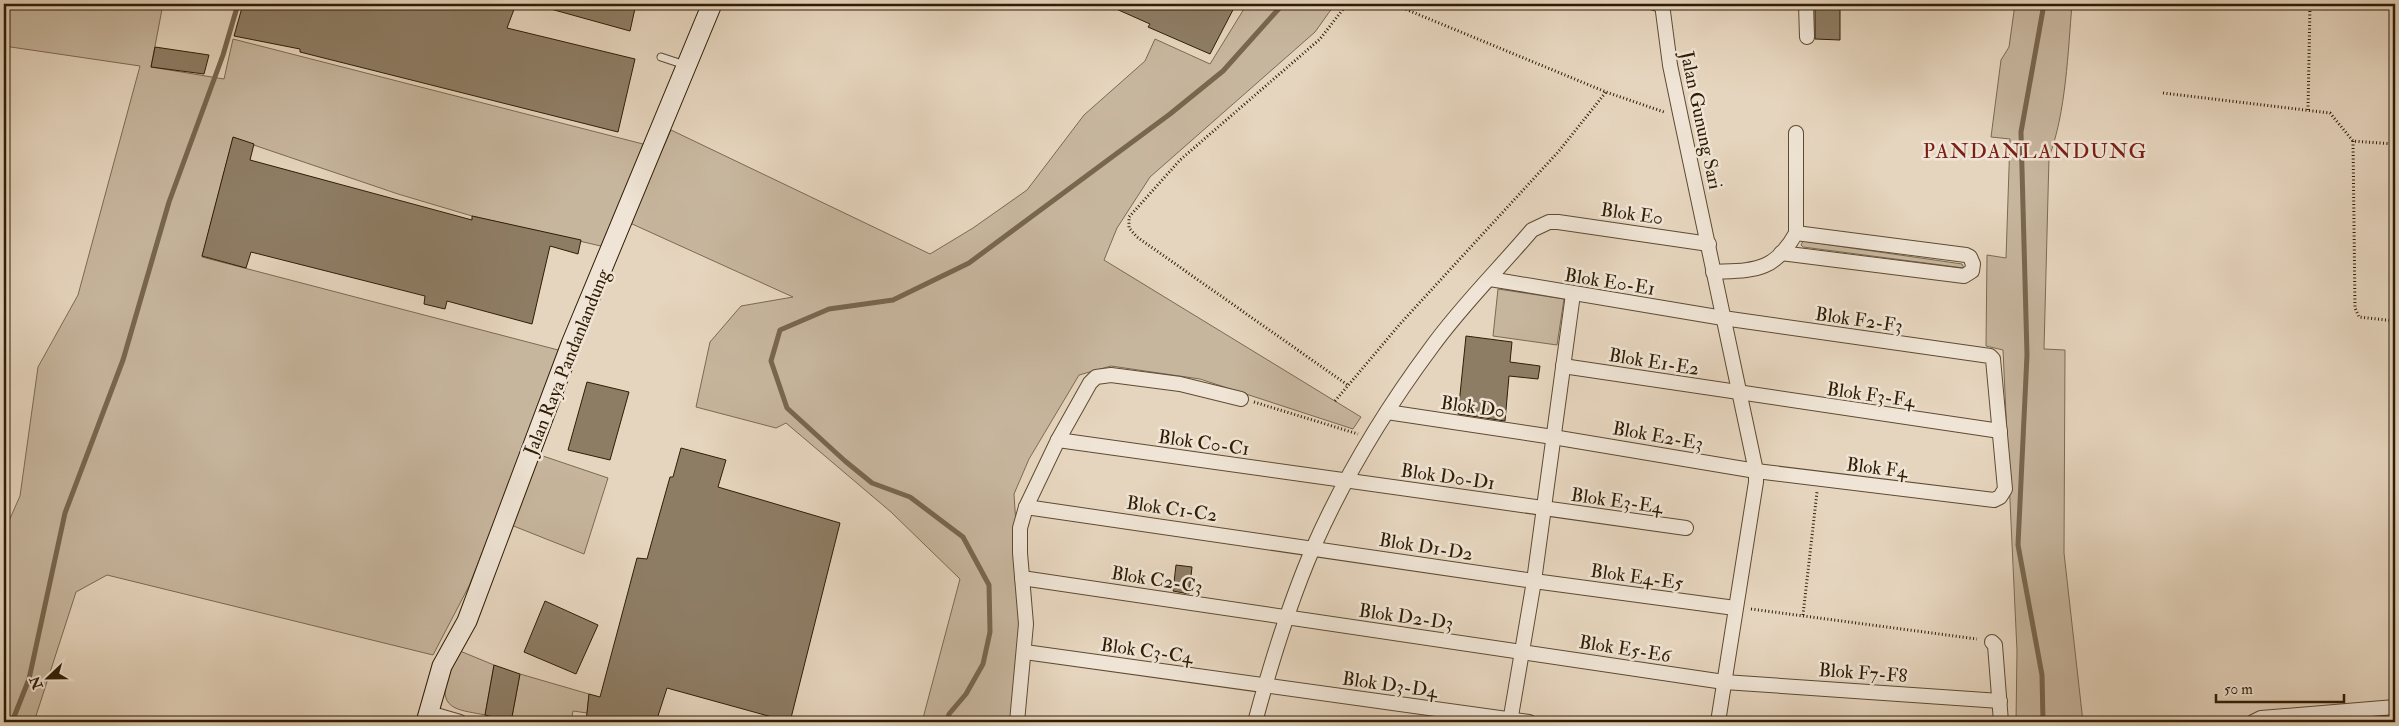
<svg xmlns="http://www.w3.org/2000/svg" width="2399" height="726" font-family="'IM FELL Double Pica',serif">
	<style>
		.green { fill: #c7b69e; stroke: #7b6a51 }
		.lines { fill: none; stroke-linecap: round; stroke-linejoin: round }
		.stream { stroke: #78664e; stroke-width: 5 }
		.building { fill: #8e7d65; stroke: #2f1d04 }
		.lane-casing { stroke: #5d4b32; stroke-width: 9 }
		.street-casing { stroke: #5d4b32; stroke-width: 16 }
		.secondary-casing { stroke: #2f1d04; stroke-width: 21 }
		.path { stroke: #2f1d04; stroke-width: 3; stroke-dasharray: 1 2.5; stroke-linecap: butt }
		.lane { stroke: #efe4d5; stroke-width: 7 }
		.street { stroke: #efe4d5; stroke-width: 14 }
		.secondary { stroke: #efe4d5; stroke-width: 19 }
		.labels { text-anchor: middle; stroke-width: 5; stroke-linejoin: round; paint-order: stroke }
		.street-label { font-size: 19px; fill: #2f1d04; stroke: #efe4d5 }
		.quarter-label { font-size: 21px; letter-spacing: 1px; fill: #7a1f14; stroke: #efe4d5 }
	</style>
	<rect width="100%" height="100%" fill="#e6d5be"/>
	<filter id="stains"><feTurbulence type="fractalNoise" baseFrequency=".004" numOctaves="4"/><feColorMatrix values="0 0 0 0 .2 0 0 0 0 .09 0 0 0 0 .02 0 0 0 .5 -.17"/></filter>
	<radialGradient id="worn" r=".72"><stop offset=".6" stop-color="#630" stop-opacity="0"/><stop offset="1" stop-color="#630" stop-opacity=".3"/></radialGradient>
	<g class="green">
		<path d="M4,4H163L151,67L224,79L233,39L643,144L605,247L472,216L398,194L233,138L202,257L562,351L469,586L433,655L107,575L76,592L34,722H4V532L20,496L38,367L78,295L140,66L4,46Z"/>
		<path d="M1247,4H1335L1315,32L1150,177L1117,228L1104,260L1361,417L1353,429L1200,379L1111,366L1079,375L1029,459L1014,494L1022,617L1012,720L998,718L997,722H922L960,579L891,512L786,423L776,428L696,407L710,342L741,306L793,297L630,223L671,130L930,254L973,228L1027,190L1084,115L1145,61L1155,39L1210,64Z"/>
		<path d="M2015,4H2072C2068,51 2066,113 2049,157L2044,349L2065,350L2064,553L2083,722H2016L2017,651L2003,350L1986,346L1987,255L2006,258L2010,139L1991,137L2001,60L2009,47Z"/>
		<path d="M1803,241L1962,264L1964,268L1803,247L1801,245Z"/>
		<path d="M1498,289L1564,299L1557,345L1493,336Z"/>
		<path d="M537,454L608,478L584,554L511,525Z"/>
		<path d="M460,651L494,665L485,715C462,710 438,711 447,680C450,669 453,661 460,651Z"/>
		<path d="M520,674L589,694L587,713L573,711L571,722H511Z"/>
	</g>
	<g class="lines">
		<g class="stream">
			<path d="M12,722L29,679L65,513L123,360L169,202L223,55L238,4"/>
			<path d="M947,722L949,714L966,694L983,664L990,632L989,585L963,537L910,497L872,483L845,461L787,408L771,361L780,330L829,309L893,300L969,263L1170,114L1223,71L1283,4"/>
			<path d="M2043,722L2042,675L2018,545L2027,355L2021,132L2044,4"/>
		</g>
	</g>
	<g class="building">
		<path d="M243,4H430L443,7L444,4H516L507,28L635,59L618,132L300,52V49L234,36Z"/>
		<path d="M548,4H636L630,31L547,8Z"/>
		<path d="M1105,4H1236L1210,54L1148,27L1150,24Z"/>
		<path d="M1815,4H1840V40L1815,39Z"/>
		<path d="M155,47L209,55L204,74L151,67Z"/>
		<path d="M233,137L254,144L250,160L472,220V216L581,240L578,254L550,246L532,324L447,301L445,309L424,304L425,296L251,252L246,268L202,256Z"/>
		<path d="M1466,336L1512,342L1510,362L1540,366L1538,379L1509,376L1505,421L1458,414Z"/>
		<path d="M587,382L629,392L610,460L568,450Z"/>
		<path d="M681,448L726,460L718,487L840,523L790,722L667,688L656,722H586L589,694L600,697L637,558L647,559L670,477H673Z"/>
		<path d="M1176,565L1192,567L1189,594L1173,591Z"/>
		<path d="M545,601L598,625L576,674L524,652Z"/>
		<path d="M494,665L520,674L511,722L485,715Z"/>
	</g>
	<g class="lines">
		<g class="lane-casing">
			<g id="lane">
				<path d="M1646,4L1662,9"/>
				<path d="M661,57L685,65"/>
			</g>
		</g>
		<g class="street-casing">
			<g id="street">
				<path d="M1662,4L1670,65L1681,118L1756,471V482L1718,722"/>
				<path d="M1806,4L1807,37"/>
				<path d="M1781,253L1964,276L1972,271L1973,264L1970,257L1966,255L1796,233"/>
				<path d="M1713,272C1753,270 1774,273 1796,233V133"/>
				<path d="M1563,366L2000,431"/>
				<path d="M1387,412L1553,437L1756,471L1994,500L2000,497L2005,489L1993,359L1990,356L1723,318L1490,279"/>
				<path d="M1058,440L1686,528"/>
				<path d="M1026,507L1534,581L1735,608"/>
				<path d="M1022,578L1724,682L2000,701"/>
				<path d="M1992,642L1995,645L2001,722"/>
				<path d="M1025,652L1529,722"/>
				<path d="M429,713L460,722"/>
				<path d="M1017,722L1026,624L1020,553V528L1026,507L1058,440L1090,383L1096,377L1111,375L1180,384L1241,399"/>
				<path d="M1255,722C1271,663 1289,603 1314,546C1345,476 1385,410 1431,348C1461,306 1499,269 1532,230L1549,222H1558L1709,244"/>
				<path d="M1510,722L1534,581L1573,294"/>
				<path d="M2253,722L2261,718L2395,707"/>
			</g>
		</g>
		<g class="secondary-casing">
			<path id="secondary" d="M426,722L442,666L467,621L571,344L712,4"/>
		</g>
		<g class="path">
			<path d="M1347,4L1320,39L1180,160L1129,217V228L1137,237L1349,386"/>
			<path d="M1393,4L1606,92L1664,112"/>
			<path d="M2163,93L2330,113L2353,141L2395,144"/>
			<path d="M2308,110L2310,4"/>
			<path d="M2353,141L2355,308L2359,317L2395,321"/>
			<path d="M1335,401L1400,324L1559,151L1606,92"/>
			<path d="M1254,402L1358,434"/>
			<path d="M1751,609L1977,639"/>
			<path d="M1803,615L1817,492"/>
		</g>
		<use href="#lane" class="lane"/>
		<use href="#street" class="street"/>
		<use href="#secondary" class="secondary"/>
	</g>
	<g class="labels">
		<g class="street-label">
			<text transform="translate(1702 120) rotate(78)" y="7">Jalan Gunung Sari</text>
			<text transform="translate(1632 213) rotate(8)" y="7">Blok E0</text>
			<text transform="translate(1610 281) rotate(9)" y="7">Blok E0-E1</text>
			<text transform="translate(1859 319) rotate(8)" y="7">Blok F2-F3</text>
			<text transform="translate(1654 361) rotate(9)" y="7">Blok E1-E2</text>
			<text transform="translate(566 362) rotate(-68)" y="7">Jalan Raya Pandanlandung</text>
			<text transform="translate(1871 394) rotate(8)" y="7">Blok F3-F4</text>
			<text transform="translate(1473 406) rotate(8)" y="7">Blok D0</text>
			<text transform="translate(1658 435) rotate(10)" y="7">Blok E2-E3</text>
			<text transform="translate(1204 442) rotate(8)" y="7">Blok C0-C1</text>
			<text transform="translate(1877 467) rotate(7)" y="7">Blok F4</text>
			<text transform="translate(1448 476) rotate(8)" y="7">Blok D0-D1</text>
			<text transform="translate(1617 500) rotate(8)" y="7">Blok E3-E4</text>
			<text transform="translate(1172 508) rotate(8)" y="7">Blok C1-C2</text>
			<text transform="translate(1426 546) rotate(9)" y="7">Blok D1-D2</text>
			<text transform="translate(1637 576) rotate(8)" y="7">Blok E4-E5</text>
			<text transform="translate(1157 579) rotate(9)" y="7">Blok C2-C3</text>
			<text transform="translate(1406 616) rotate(8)" y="7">Blok D2-D3</text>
			<text transform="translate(1625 648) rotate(9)" y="7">Blok E5-E6</text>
			<text transform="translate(1147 650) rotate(8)" y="7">Blok C3-C4</text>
			<text transform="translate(1863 672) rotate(4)" y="7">Blok F7-F8</text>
			<text transform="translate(1390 684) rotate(8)" y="7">Blok D3-D4</text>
		</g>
		<g class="quarter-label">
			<text x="2035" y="158">PANDANLANDUNG</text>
		</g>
	</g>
	<rect width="2399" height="726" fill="none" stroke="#e6d5be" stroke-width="20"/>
	<rect x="5" y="5" width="2389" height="716" fill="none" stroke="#2f1d04" stroke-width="2.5"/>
	<rect x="10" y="10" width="2379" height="706" fill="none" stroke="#2f1d04"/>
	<g transform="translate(48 678) rotate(248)" stroke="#efe4d5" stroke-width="4" paint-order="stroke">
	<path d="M0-4L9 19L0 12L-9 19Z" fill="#2f1d04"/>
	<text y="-8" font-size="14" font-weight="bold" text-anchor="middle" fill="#2f1d04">N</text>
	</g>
	<path d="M2216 694v8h128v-8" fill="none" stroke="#2f1d04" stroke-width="2.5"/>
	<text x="2224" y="694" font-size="15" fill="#2f1d04" stroke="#efe4d5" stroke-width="4" paint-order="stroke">50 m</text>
	<rect width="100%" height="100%" filter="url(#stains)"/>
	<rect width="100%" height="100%" fill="url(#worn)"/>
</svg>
